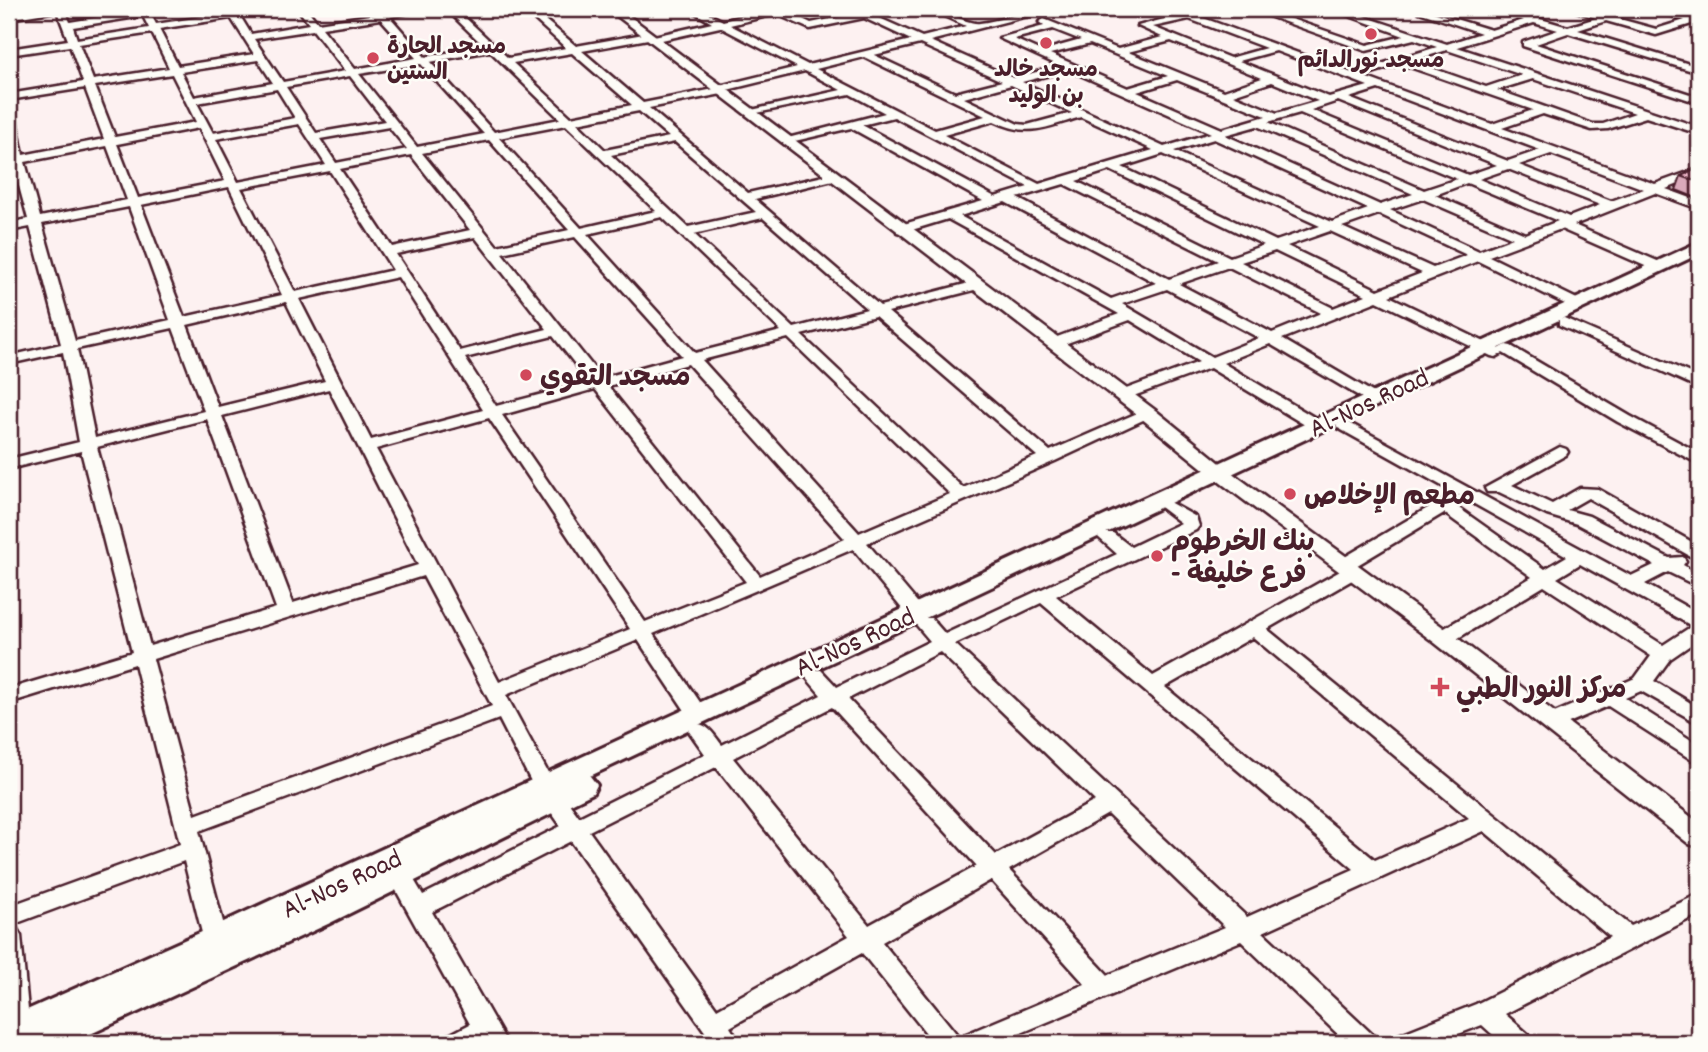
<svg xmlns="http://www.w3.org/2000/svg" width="1708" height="1052" font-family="Dekko,'Playpen Sans Arabic',sans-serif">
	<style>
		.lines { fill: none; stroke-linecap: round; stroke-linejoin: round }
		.minor-casing { stroke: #4a1f2b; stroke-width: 5 }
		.tertiary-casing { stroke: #4a1f2b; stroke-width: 5 }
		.secondary-casing { stroke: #4a1f2b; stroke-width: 6 }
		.minor { fill: #fdfcf7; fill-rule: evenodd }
		.tertiary { fill: #fdfcf7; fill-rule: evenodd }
		.secondary { fill: #fdfcf7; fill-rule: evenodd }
		.wall { fill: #daa9ba; stroke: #4a1f2b; stroke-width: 2 }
		.building { fill: #fec5d8; stroke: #4a1f2b; stroke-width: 2 }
		.poi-dot { fill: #d1495b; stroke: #fdfcf7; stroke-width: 2.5 }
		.labels { text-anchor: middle; stroke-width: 5; stroke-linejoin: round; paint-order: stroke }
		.far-poi-label { font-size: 23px; font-weight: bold; fill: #4a1f2b; stroke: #fdfcf7 }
		.poi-label { font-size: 28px; font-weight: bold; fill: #4a1f2b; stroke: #fdfcf7; text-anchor: start }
		.street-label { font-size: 28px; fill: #4a1f2b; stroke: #fdfcf7 }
	</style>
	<rect width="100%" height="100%" fill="#fdf1f1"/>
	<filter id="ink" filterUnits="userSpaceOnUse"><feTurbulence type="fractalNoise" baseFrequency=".0143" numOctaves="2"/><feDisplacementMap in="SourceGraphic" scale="14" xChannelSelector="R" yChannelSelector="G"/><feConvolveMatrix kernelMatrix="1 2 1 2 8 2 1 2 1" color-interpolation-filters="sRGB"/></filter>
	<g filter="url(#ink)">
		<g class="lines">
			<g class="minor-casing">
				<g id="minor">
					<path d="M38,9H65L70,22L148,9L156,24L228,13L226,9L236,11L273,9L240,16L251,34L309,24L298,9H307L318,23L376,14L373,9H382L385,12L429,9L390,17L425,57L484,46L446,9H456L508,58L566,48L523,9H532L576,46L649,33L654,36L712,23L689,9H700L723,21L768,9H781L811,23L855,14L847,9H859L922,37L966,26L929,9C947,9 966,25 980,23C1006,20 1029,9 1055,9L930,41L1013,78L1060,66L999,38L1044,26L1039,22L1044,19L1118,49L1162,37L1138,26L1179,15L1166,9H1179L1352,73L1437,47L1414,39L1366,51L1249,9H1262L1367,45L1404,36L1330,9H1342L1447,44L1481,33L1410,9H1423L1491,30L1524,20L1494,9H1507L1568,27L1596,18L1570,9H1583L1656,29L1685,20L1651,9H1665L1698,18V22L1656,35L1606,21L1578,30L1699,67V73L1568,33L1536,44L1699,97V103L1523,46V42L1558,30L1534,23L1457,47L1699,127V134L1646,117L1608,129L1592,130L1543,114L1502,128L1655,184L1699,168V176L1666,189L1699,201V209L1655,193L1574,225L1662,263V269H1652L1561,229L1489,256L1581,301V307H1571L1478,261L1389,296L1499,349L1506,345L1511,346L1630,416L1699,453V464L1618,422L1503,353L1496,357L1491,356L1377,301L1282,339L1379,396L1382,399L1379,402H1369L1270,344L1223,363L1322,422L1324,425L1322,428H1310L1210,368L1128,398H1118L1115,395L1118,392L1199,362L1130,320L1059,346H1049L1047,343L1049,340L1119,314L948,219L902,233L897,232V226L983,201L851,128L786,143L780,140L885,113L850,94L747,115V111L841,90L805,71L727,90L722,94L649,108L748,193L837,173V179L755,199L880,306L977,281L982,282V288L888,312L1050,451L1142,411H1154L1156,414L1055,461L867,543L922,608L924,612L922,616H908L853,549L653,634L704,708L707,713L704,718L697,720L690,718L638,640L506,695L552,780L579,817L705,754L688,730L691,725C706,720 713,734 722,745L821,695L804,675L807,670H821L837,687L930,641L914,622L917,618H931L945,634L1117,554L1098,537L1101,533H1113L1131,547L1181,523L1160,507L1169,502L1196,517L1199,526L1196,530L1056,596L1153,676L1342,570L1335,565L1338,561L1448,496H1460L1338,428L1336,425L1344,420L1631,576L1654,565L1577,524L1547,515L1499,492H1487L1485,488L1560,447L1566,449L1568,452L1566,455L1512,485L1552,504L1580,488L1598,489L1699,546V557L1690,556L1588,498L1567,510L1589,516L1669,558L1683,557L1686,561L1683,565L1699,574V587L1668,572L1645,584L1699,614V639L1670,659L1654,681L1699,708V724L1641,691L1625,698L1699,745V763L1692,760L1608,706L1559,727L1552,729L1545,727L1542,722L1545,717L1635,678L1651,656L1544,586L1450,643H1436L1433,638L1436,633L1532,577L1444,513L1354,567L1362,572L1359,576L1267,629L1631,926L1699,894V914L1505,1014L1529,1035L1533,1043H1502L1482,1025L1435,1043H1394L1398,1035L1476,1004L1610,937L1484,831L1263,932L1373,1035L1377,1043H1347L1241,941L997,1043H934L862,953L730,1027L740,1043H713L571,841L432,912L507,1043H445L449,1035L470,1024L387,874L391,868L399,865L407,868L423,895L561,826L536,791L499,719L199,831L228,941L225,948L216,951L207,948L204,941L184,861L9,926V906L180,844L135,664L9,703V689L132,652L81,451L9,469V459L79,442L63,352L9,364V356L61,344L30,227L9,231V223L28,219L13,164H9V158L12,157L9,104L14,107L23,155L104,139L85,88L9,100V94L83,82L70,46L9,55V49L68,40L57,11L9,19V13ZM776,14L810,29L864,18L911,40L808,65L730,25ZM143,16L149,28L77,39L73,27ZM231,18L254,54L178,66L159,29ZM381,19L416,58L355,69L322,28ZM1189,19L1266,48L1230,58L1153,27ZM720,27L797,67L715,87L714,89L643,103L582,51L648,39L653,42ZM1053,29L1081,40L1041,51L1014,39ZM313,30L345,71L283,82L254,39ZM152,33L169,68L93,80L79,44ZM1171,41L1262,78L1224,91L1128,52ZM920,44L1002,81L955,93L874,55ZM1090,44L1168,76L1128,88L1050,54ZM1447,50L1522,75L1486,87L1412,61ZM490,51L560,119L494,132L430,62ZM1276,51L1368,86L1329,97L1239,61ZM572,53L632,105L571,117L513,63ZM864,57L985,116L935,130L816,69ZM258,60L273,83L194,97L181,72ZM421,64L484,134L417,147L359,74ZM1401,64L1533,110L1492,124L1362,76ZM1069,70L1211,133L1164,147L1022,82ZM172,74L196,122L115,137L95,86ZM350,76L385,121L316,133L286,87ZM1533,79L1635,113L1603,124H1593L1497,90ZM1177,80L1266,116L1222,129L1137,92ZM1272,82L1318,101L1277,113L1233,95ZM1011,85L1072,113L1027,125L1018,124L964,98ZM277,89L295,118L213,133L197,103ZM1378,89L1540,150L1508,161L1349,98ZM1338,101L1497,165L1468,175L1311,110ZM639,111L669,137L605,150L577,123ZM1300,113L1457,179L1424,190L1268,122ZM894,117L1028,187L995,197L862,125ZM1081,117L1153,150L1039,184L944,135L994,121C1029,138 1046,127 1081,117ZM299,124L326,165L238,182L216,139ZM566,125L656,211L581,228L499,138ZM1257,126L1413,194L1380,205L1225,135ZM389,127L407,149L336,163L320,139ZM199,128L225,181L138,198L117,144ZM1214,139L1368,209L1332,222L1174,151ZM489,140L569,230L497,246L422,153ZM675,142L756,212L688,227L611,155ZM107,146L127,200L40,217L25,162ZM1163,154L1320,226L1276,241L1122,167ZM1551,154L1644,189L1611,201L1519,165ZM411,155L470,230L392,247L340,169ZM1508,169L1600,205L1569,217L1479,179ZM1110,170L1264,245L1230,257L1076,181ZM330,171L393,270L295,292L241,188ZM1467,183L1558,221L1525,234L1435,195ZM1064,184L1218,261L1169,279L1017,198ZM229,187L282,295L184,317L141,205ZM1423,199L1513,238L1479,251L1390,210ZM1005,202L1156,283L1111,299L960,216ZM129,207L170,320L75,341L42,224ZM1379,214L1467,255L1433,268L1342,227ZM662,217L781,331L695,353L587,234ZM763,218L867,309L794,328L694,234ZM1330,231L1422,273L1378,290L1287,246ZM475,237L547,329L460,351L396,254ZM575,237L682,356L602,378L502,253ZM1275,251L1366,295L1333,308L1241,262ZM1229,267L1321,313L1272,333L1179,284ZM398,277L483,410L371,440L299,299ZM1167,289L1259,338L1212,357L1122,304ZM286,302L325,381L218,407L187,325ZM875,316L1037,456L963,488L801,335ZM173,328L204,411L95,438L77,349ZM553,336L589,382L496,406L465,358ZM788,338L950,494L859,533L702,360ZM688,364L845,539L760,576L608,386ZM329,389L418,565L293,603L222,416ZM595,389L746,582L645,622L502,415ZM489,418L630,629L499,682L376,449ZM207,419L276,608L150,646L97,447ZM1460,496L1567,556L1545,569L1456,506L1463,500ZM1580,564L1692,626L1663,645L1557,578ZM423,576L492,706L195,815L153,659ZM1041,603L1354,869L1247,917L955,644ZM1253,637L1469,818L1375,860L1165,687ZM940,652L1095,801L996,855L848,699ZM832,707L977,866L869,925L733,758ZM716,767L849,936L717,1009L589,831ZM1108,814L1225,927L1108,975L1009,870ZM991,880L1085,984L959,1037L882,942Z"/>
					<path d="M619,9H636L614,14V10Z"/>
					<path d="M1564,318L1699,377V388L1559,325V319Z"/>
					<path d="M9,926L17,929L21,936L30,1031L26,1039L17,1042L9,1039Z"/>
				</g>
			</g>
			<g class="tertiary-casing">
				<path id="tertiary" d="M608,9H620L1155,410L1235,475L1451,633L1699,823V847L1689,844L1435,643L1221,483L1141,418Z"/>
			</g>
			<g class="secondary-casing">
				<path id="secondary" d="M1699,242V254L590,776L597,785L593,793L328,924L71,1043H9V1018L204,931Z"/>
			</g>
			<use href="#minor" class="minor"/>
			<use href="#tertiary" class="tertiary"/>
			<use href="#secondary" class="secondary"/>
		</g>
		<path class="wall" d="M1699,168V199L1676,190L1681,176Z"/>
		<path class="building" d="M1699,168V182L1681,176Z"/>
	</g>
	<g class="poi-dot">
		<circle cx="1371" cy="34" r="7"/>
		<circle cx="1046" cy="43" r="7"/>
		<circle cx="373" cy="58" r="7"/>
		<circle cx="526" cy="375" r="7"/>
		<circle cx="1290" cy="494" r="7"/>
		<circle cx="1157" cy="556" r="7"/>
		<path d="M1436.5 676.5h7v7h7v7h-7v7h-7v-7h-7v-7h7z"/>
	</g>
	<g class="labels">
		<g class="far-poi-label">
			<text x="387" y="53" text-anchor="start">مسجد الحارة<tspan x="387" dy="26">الستين</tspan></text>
			<text x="1371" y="67">مسجد نورالدائم</text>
			<text x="1046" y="76">مسجد خالد<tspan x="1046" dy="26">بن الوليد</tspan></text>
		</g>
		<g class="poi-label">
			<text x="540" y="385">مسجد التقوي</text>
			<text x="1304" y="504">مطعم الإخلاص</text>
			<text x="1171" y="550">بنك الخرطوم<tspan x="1171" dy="32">- فرع خليفة</tspan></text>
			<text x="1456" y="697">مركز النور الطبي</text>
		</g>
		<g class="street-label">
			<text transform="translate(1368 401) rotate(-25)" y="10">Al-Nos Road</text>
			<text transform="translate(854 640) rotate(-25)" y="10">Al-Nos Road</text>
			<text transform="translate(341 882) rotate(-25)" y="10">Al-Nos Road</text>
		</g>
	</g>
	<rect width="1708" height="1052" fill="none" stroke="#fdfcf7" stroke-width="35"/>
	<rect x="18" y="18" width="1673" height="1017" fill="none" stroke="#4a1f2b" stroke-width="2.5" filter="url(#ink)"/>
</svg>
